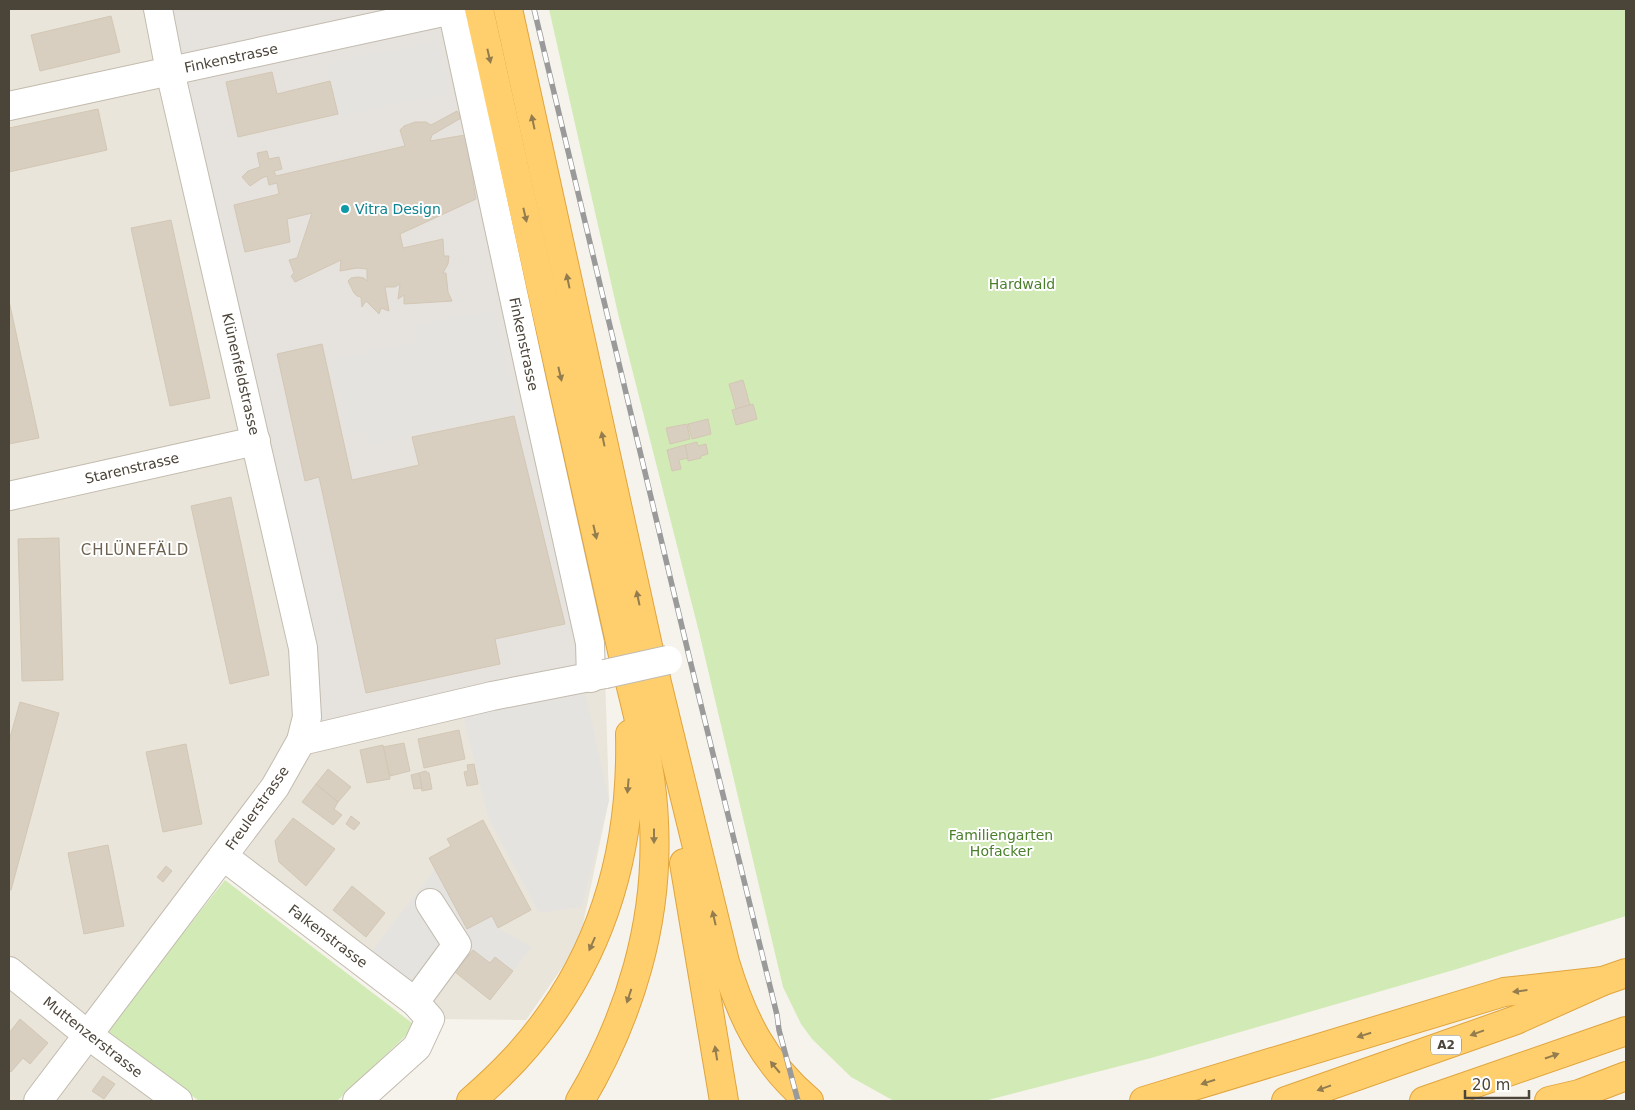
<svg xmlns="http://www.w3.org/2000/svg" width="1635" height="1110" font-family="'DejaVu Sans',sans-serif">
	<style>
		.residential { fill: #eae5da }
		.industrial { fill: #e6e2dd }
		.green { fill: #d2eab5 }
		.parking { fill: #e5e3e0 }
		.building { fill: #d8cfc1; stroke: #d3c7b4 }
		.lines { fill: none; stroke-linecap: round; stroke-linejoin: round }
		.minor-casing { stroke: #c2bbae; stroke-width: 30 }
		.highway-casing { stroke: #e0a43c; stroke-width: 30 }
		.minor { stroke: #fff; stroke-width: 28 }
		.highway { stroke: #ffcf6e; stroke-width: 28 }
		.rail-casing { stroke: #9a9a9a; stroke-width: 5.5 }
		.rail { stroke: #fff; stroke-width: 4; stroke-dasharray: 11; stroke-linecap: butt }
		.minor-bridge-casing { stroke: #c2bbae; stroke-width: 30; stroke-linecap: butt }
		.minor-bridge { stroke: #fff; stroke-width: 28 }
		.oneway { fill: #937c4e }
		.culture-dot { fill: #0f9aa8; stroke: #fff; stroke-width: 2 }
		.labels { text-anchor: middle; stroke-width: 4; stroke-linejoin: round; paint-order: stroke }
		.shield { fill: #fff; stroke: #817c74; stroke-width: 1 }
		.shield-label { font-size: 12px; font-weight: bold; fill: #4b4439 }
		.street-label { font-size: 14px; fill: #4b4439; stroke: #fff }
		.culture-label { font-size: 14px; fill: #0d838f; stroke: #fff; text-anchor: start }
		.park-label { font-size: 14px; fill: #4a7f2a; stroke: #fff }
		.neighbourhood-label { font-size: 15px; letter-spacing: 1px; fill: #6e6250; stroke: #fff }
	</style>
	<rect width="100%" height="100%" fill="#f6f3ec"/>
	<path class="residential" d="M9,9H158L605,674L609,800L579,943L526,1020L430,1019L223,857L88,1034L178,1101H9Z"/>
	<path class="industrial" d="M158,9H460L605,674L301,741L307,717Z"/>
	<g class="green">
		<path d="M549,9H1626V916L1457,969L1151,1058L988,1100L979,1101H894L851,1077L812,1039L801,1024L783,987L699,632L619,318Z"/>
		<path d="M225,880L416,1026L337,1101H199L106,1030Z"/>
	</g>
	<g class="parking">
		<path d="M437,40L449,93L339,117L327,64Z"/>
		<path d="M493,309L516,412L369,445L366,431L347,435L331,361L417,340L414,326Z"/>
		<path d="M584,686L609,800L582,907L539,913L488,817L461,708Z"/>
		<path d="M435,869L492,916L498,928L532,947L513,971L495,957L490,963L473,950L434,1000L370,953Z"/>
	</g>
	<g class="building">
		<path d="M111,16L120,52L40,71L31,35Z"/>
		<path d="M272,72L277,94L330,81L338,114L238,137L226,82Z"/>
		<path d="M98,109L107,150L9,172V128Z"/>
		<path d="M457,111L461,118L432,135L430,141L465,135L477,182H473L476,199L400,234L403,248L443,239L444,256H449L448,264L443,273H446L448,292L452,301L404,304V295L398,299L400,284L395,287H385L389,311L381,308L379,314L366,301L362,307L361,297L357,296L354,293L348,281L351,278L358,277L364,278L367,281V269L357,268L340,271L341,260L295,282L291,276L294,273L289,260L297,258L312,213L287,219L290,242L245,252L234,205L279,194L277,183L269,185L267,176L262,178L250,186L242,177L248,171L260,167L257,153L267,151L269,159L279,157L282,169L274,171L276,176L405,146L400,130L404,126L415,122H426L431,125Z"/>
		<path d="M171,220L210,398L170,406L131,228Z"/>
		<path d="M9,301L39,438L9,444Z"/>
		<path d="M322,344L352,480L419,465L412,437L514,416L565,624L495,639L500,664L366,693L319,477L305,481L277,354Z"/>
		<path d="M743,380L750,405L736,409L729,384Z"/>
		<path d="M753,404L757,419L736,425L732,410Z"/>
		<path d="M708,419L711,434L692,439L688,424Z"/>
		<path d="M687,424L690,439L670,444L666,428Z"/>
		<path d="M697,442L698,446L706,444L708,454L701,456V458L688,461L685,445Z"/>
		<path d="M685,445L688,458L679,460L681,469L672,471L667,450Z"/>
		<path d="M231,497L269,675L230,684L191,506Z"/>
		<path d="M59,538L63,680L22,681L18,539Z"/>
		<path d="M20,702L59,713L11,890H9V741Z"/>
		<path d="M459,730L465,759L424,768L418,739Z"/>
		<path d="M404,743L410,771L390,776L383,747Z"/>
		<path d="M186,744L202,824L163,832L146,752Z"/>
		<path d="M383,745L390,779L367,783L360,750Z"/>
		<path d="M474,764L478,784L467,786L464,772L468,771L467,765Z"/>
		<path d="M328,769L351,787L338,802L316,784Z"/>
		<path d="M425,771L429,773L432,789L422,791L419,773Z"/>
		<path d="M419,773L422,788L414,789L411,775Z"/>
		<path d="M316,784L338,802L334,809L342,815L333,825L302,802Z"/>
		<path d="M351,816L360,823L354,830L346,824Z"/>
		<path d="M293,818L335,849L306,886L279,862L275,841Z"/>
		<path d="M483,820L531,910L498,928L492,916L467,929L429,858L451,846L447,839Z"/>
		<path d="M108,845L124,926L84,934L68,853Z"/>
		<path d="M166,866L172,871L163,882L157,877Z"/>
		<path d="M352,886L385,913L366,937L333,910Z"/>
		<path d="M473,950L490,963L495,957L513,971L490,1000L455,972Z"/>
		<path d="M20,1019L48,1043L30,1064L23,1058L11,1072L9,1070V1033Z"/>
		<path d="M103,1076L115,1084L104,1099L92,1091Z"/>
	</g>
	<g class="lines">
		<g class="minor-casing">
			<g id="minor">
				<path d="M452,9L532,381L590,643L591,678"/>
				<path d="M9,106L452,10"/>
				<path d="M9,496L256,441"/>
				<path d="M301,741L492,696L605,674"/>
				<path d="M223,856L415,1002L430,1019L417,1047L357,1101"/>
				<path d="M9,971L88,1035L178,1101"/>
				<path d="M415,1002L457,945L430,903"/>
				<path d="M38,1101L275,787L301,741L307,717L303,648L170,71L158,9"/>
			</g>
		</g>
		<g class="highway-casing">
			<g id="highway">
				<path d="M479,9L622,651C636,707 652,764 654,822C659,921 630,1017 580,1101"/>
				<path d="M508,9L648,646L725,962C742,1018 763,1062 809,1101"/>
				<path d="M684,863L724,1101"/>
				<path d="M471,1101C486,1088 501,1074 515,1059C599,968 633,857 630,734"/>
				<path d="M1144,1101L1504,992L1603,981"/>
				<path d="M1286,1101L1516,1020L1603,981L1626,973"/>
				<path d="M1424,1101L1626,1031"/>
				<path d="M1549,1101L1579,1094L1626,1076"/>
			</g>
		</g>
		<use href="#minor" class="minor"/>
		<use href="#highway" class="highway"/>
		<g class="rail-casing">
			<path id="rail" d="M534,9L689,656L777,1015L779,1030L798,1101"/>
		</g>
		<use href="#rail" class="rail"/>
		<g class="minor-bridge-casing">
			<path id="minor-bridge" d="M605,674L668,660"/>
		</g>
		<use href="#minor-bridge" class="minor-bridge"/>
	</g>
	<defs><path id="oneway-solid" d="M-6-.8H1V-3.2L6.5 0L1 3.2V.8H-6Z" transform="scale(1.25)"/></defs>
	<g class="oneway">
		<use href="#oneway-solid" transform="translate(489 56) rotate(77)"/>
		<use href="#oneway-solid" transform="translate(533 122) rotate(-102)"/>
		<use href="#oneway-solid" transform="translate(525 215) rotate(77)"/>
		<use href="#oneway-solid" transform="translate(568 281) rotate(-102)"/>
		<use href="#oneway-solid" transform="translate(560 374) rotate(77)"/>
		<use href="#oneway-solid" transform="translate(603 439) rotate(-102)"/>
		<use href="#oneway-solid" transform="translate(595 532) rotate(77)"/>
		<use href="#oneway-solid" transform="translate(638 598) rotate(-102)"/>
		<use href="#oneway-solid" transform="translate(628 786) rotate(95)"/>
		<use href="#oneway-solid" transform="translate(654 836) rotate(90)"/>
		<use href="#oneway-solid" transform="translate(714 918) rotate(-103)"/>
		<use href="#oneway-solid" transform="translate(592 944) rotate(114)"/>
		<use href="#oneway-solid" transform="translate(1520 991) rotate(173)"/>
		<use href="#oneway-solid" transform="translate(629 996) rotate(108)"/>
		<use href="#oneway-solid" transform="translate(1477 1033) rotate(160)"/>
		<use href="#oneway-solid" transform="translate(1364 1035) rotate(163)"/>
		<use href="#oneway-solid" transform="translate(716 1053) rotate(-99)"/>
		<use href="#oneway-solid" transform="translate(1552 1056) rotate(-19)"/>
		<use href="#oneway-solid" transform="translate(775 1067) rotate(-130)"/>
		<use href="#oneway-solid" transform="translate(1208 1082) rotate(163)"/>
		<use href="#oneway-solid" transform="translate(1324 1088) rotate(160)"/>
	</g>
	<circle class="culture-dot" cx="345" cy="209" r="5"/>
	<g class="labels">
		<rect class="shield" x="1431" y="1035.5" width="30" height="19" rx="4"/>
		<g class="shield-label">
			<text x="1446" y="1049">A2</text>
		</g>
		<g class="street-label">
			<text transform="translate(231 58) rotate(-12)" y="5">Finkenstrasse</text>
			<text transform="translate(524 344) rotate(78)" y="5">Finkenstrasse</text>
			<text transform="translate(241 374) rotate(77)" y="5">Klünenfeldstrasse</text>
			<text transform="translate(132 468) rotate(-13)" y="5">Starenstrasse</text>
			<text transform="translate(257 808) rotate(-55)" y="5">Freulerstrasse</text>
			<text transform="translate(328 936) rotate(37)" y="5">Falkenstrasse</text>
			<text transform="translate(93 1037) rotate(38)" y="5">Muttenzerstrasse</text>
		</g>
		<g class="culture-label">
			<text x="355" y="214">Vitra Design</text>
		</g>
		<g class="park-label">
			<text x="1022" y="289">Hardwald</text>
			<text x="1001" y="840">Familiengarten<tspan x="1001" dy="16">Hofacker</tspan></text>
		</g>
		<g class="neighbourhood-label">
			<text x="135" y="555">CHLÜNEFÄLD</text>
		</g>
	</g>
	<rect width="1635" height="1110" fill="none" stroke="#4b4439" stroke-width="20"/>
	<path d="M1465 1090v8h64v-8" fill="none" stroke="#4b4439" stroke-width="2.5"/>
	<text x="1472" y="1090" font-size="15" fill="#4b4439" stroke="#ffffff" stroke-width="4" paint-order="stroke">20 m</text>
</svg>
